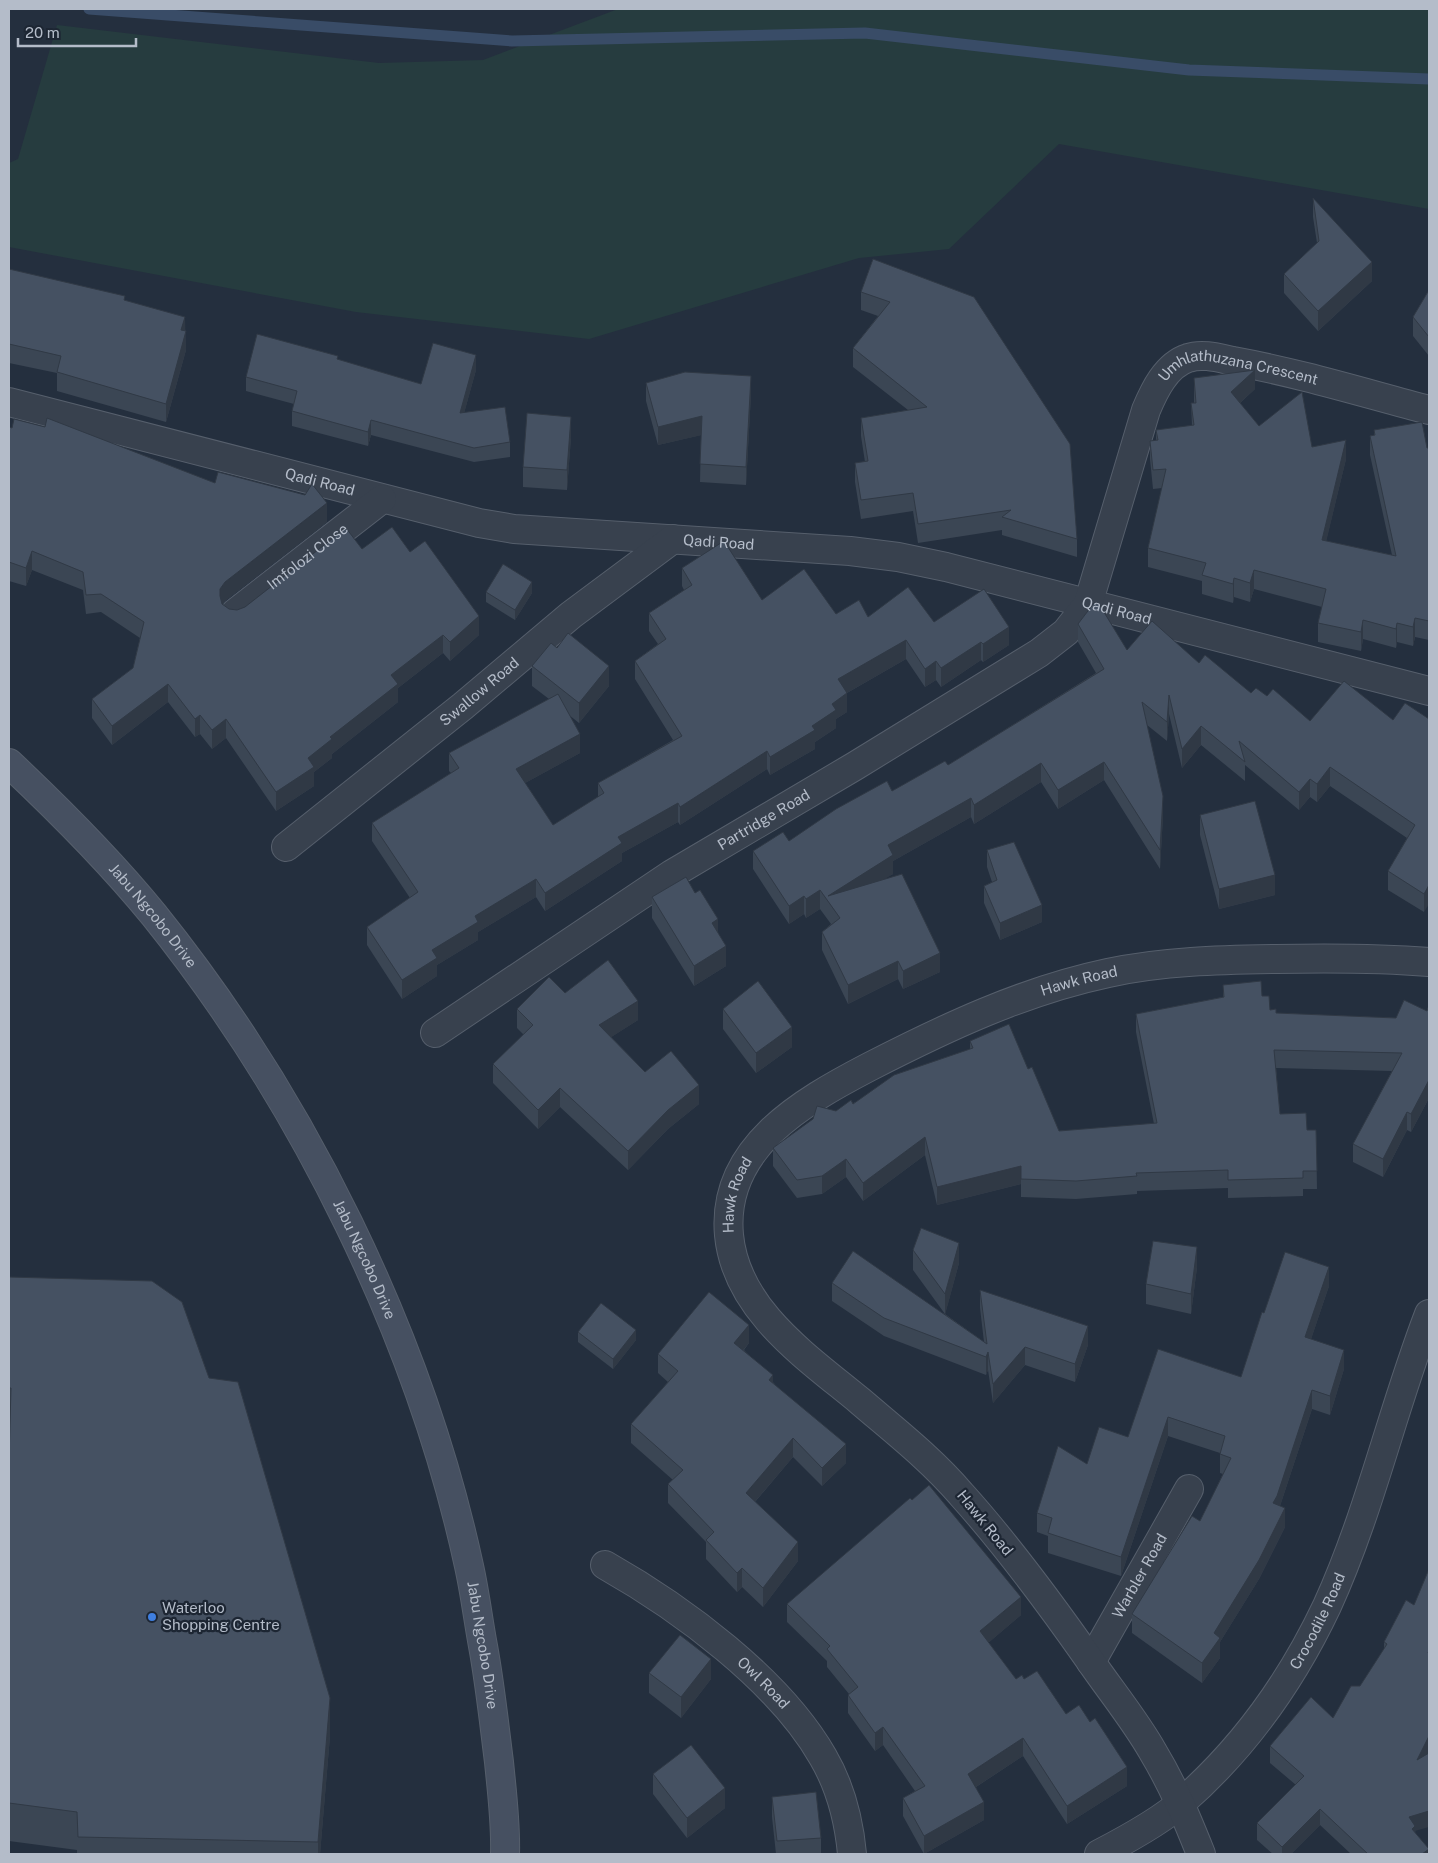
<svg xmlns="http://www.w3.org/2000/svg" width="1438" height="1863" font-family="'Public Sans',sans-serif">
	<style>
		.green { fill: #263c3f }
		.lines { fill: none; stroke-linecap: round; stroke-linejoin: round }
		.stream { stroke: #394c67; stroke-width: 11 }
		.minor-casing { stroke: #565f6c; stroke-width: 30 }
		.secondary-casing { stroke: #565f6c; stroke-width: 30 }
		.minor { stroke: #38414e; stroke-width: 28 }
		.secondary { stroke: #465061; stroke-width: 28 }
		.wall { fill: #3b4654 }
		.shaded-wall { fill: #303945 }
		.building { fill: #455162; stroke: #303945 }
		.shop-dot { fill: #3f7fe0; stroke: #1d2633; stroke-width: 2 }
		.labels { text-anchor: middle; stroke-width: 4.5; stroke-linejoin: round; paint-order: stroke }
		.street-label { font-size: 15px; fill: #b4bcc9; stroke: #1d2633 }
		.poi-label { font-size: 15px; fill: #b4bcc9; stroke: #1d2633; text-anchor: start }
	</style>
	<rect width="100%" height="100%" fill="#242f3e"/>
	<path class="green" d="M618,9H1429V209L1059,144L949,249L859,258L589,339L356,312L9,247V163L18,159L57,25L379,63L483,60Z"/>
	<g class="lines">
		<path class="stream" d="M89,9L512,41L865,33L1189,70L1429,79"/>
		<g class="minor-casing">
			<g id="minor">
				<path id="s1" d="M9,402L479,523L514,529L850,551L898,557L946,567L1429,691"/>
				<path id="s2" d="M235,613L382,499"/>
				<path id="s3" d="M286,847L463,706L571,615L673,539"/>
				<path id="s4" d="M435,1033L672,874L855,766L1039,653L1066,632L1088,604L1146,410C1154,391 1166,365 1188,358C1202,353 1219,358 1233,361C1299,373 1364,393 1429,410"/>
				<path id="s5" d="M605,1565C681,1608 779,1680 823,1757C840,1786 849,1821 852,1854"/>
				<path id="s6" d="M1091,1662L1189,1489"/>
				<path id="s7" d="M1099,1854C1124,1841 1161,1821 1182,1802C1245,1747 1291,1682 1327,1606C1370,1512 1392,1410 1429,1314"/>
				<path id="s8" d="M1201,1854C1187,1819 1173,1785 1153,1752C1135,1720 1110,1690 1089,1659C1049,1602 1007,1545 961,1494C931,1459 895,1431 860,1401C807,1357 736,1310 729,1235C721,1148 802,1102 869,1067C945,1028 1023,991 1108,973C1163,961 1220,960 1276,959C1327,958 1378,958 1429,962"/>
			</g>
		</g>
		<g class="secondary-casing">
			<g id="secondary">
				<path id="s9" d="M9,763C60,811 110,861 154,915C302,1099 419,1335 469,1566C475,1593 478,1619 483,1646C490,1684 494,1723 499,1762C502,1793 506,1823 505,1854"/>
			</g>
		</g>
		<use href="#minor" class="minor"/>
		<use href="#secondary" class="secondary"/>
	</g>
	<g class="wall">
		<path d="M1313,198L1372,281L1318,331L1284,293V274L1317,243L1313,217Z"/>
		<path d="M873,259L1077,539V557L1002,535V530L918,543L913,511L861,519L855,482V463L865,462L861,436V418L908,410L853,367V348L878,316L861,310V292Z"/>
		<path d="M9,269L125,300L185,331L186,350L166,422L57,391V373L9,363Z"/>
		<path d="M1429,290V356L1413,336V317Z"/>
		<path d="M338,360L421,384L476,370L464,413L510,442V457L474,462L371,435L368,446L292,426V411L294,404L246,391V377Z"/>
		<path d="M1194,378L1255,389L1240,403L1259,426L1312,447L1346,459L1326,541L1392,555L1370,455V436L1374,435V430L1427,448H1429V640L1415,637L1413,646L1397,642L1396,648L1363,639L1361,651L1318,642V623L1322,607L1254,589L1250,602L1234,597L1233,603L1202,594V581L1148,567V548L1162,488L1153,489L1150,459V441L1156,440V430L1192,426L1191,403H1194Z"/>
		<path d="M646,383L751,394L746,485L700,482L701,435L658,445L646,401Z"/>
		<path d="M9,427L215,483L327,522L225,601L223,604L229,609L237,610L245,607L362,549L410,552L479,635L450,661L443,653L398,688V702L332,754V758L314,772V786L276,811L226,738L212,749L200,734L195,737L168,702L112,745L92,718V699L133,668L140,638L101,612L86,614L83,590L32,570L26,586L9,581Z"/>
		<path d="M571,437L567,490L523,487V467Z"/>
		<path d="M682,568L762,600L836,614L868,617L934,622L1009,645L983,662L981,660L941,687L936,680L925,687L906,659L847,693V712L836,719V728L815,742V749L770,775L767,769L680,825L678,822L622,853V861L545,911L536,897L478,932V940L437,965V976L402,999L367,945V927L410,898L372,841V823L451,773L449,771V753L549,699L532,686V666L609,686L579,723L569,715L580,753L525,783L553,825L598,797V783L673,740L635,679V661L658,644L649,631V613L684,590L682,586Z"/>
		<path d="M486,592L532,593L515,620L486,602Z"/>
		<path d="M1078,624L1127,650L1199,663L1251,693L1267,696L1310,721L1393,720L1429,719L1424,912L1388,890V871L1407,838L1330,786L1317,802L1310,797L1299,810L1245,765V781L1201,745L1182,768L1169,714L1167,741L1147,725L1163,815L1160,869L1104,780L1058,809L1041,782L974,824L971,817L893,861V874L885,878L940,972L903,989L898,979L848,1004L822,950V932L831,924L820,909L806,918L804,914L789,924L753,869V851L789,841L892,791L948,765L1096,673L1078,642Z"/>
		<path d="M1200,815L1275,895L1219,909L1200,835Z"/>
		<path d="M987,850L1042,922L1000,940L984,903V886L992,882L987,867Z"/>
		<path d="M652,897L718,932L726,966L694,986L652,918Z"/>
		<path d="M1223,985L1262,996L1270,1010L1276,1013L1396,1018L1427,1011L1429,1005V1098L1411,1132L1407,1130L1383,1177L1353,1162V1144L1392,1071L1276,1068L1280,1114L1307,1130H1316L1317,1189H1303V1196L1228,1198V1188L1137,1191V1194L1076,1199L1021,1197V1184L937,1205L925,1155L863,1201L846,1177L822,1194L797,1198L773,1166V1148L836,1111L970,1049V1041L1028,1069L1059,1131L1154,1124L1136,1032V1014L1223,997Z"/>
		<path d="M565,993L638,1020L611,1037L645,1072L699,1104L668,1129L628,1170L560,1107L538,1129L493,1083V1064L524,1035L517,1028V1009Z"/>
		<path d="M723,1009L792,1047L756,1073L723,1029Z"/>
		<path d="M913,1250L959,1263L945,1314L984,1342L980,1308V1290L1088,1345L1075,1382L1025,1365L993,1403L988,1370L986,1375L884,1336L832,1301V1283L945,1314L913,1270Z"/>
		<path d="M9,1254V1277L330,1736L320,1854H77V1850L9,1841V1460L10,1426L9,1425Z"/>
		<path d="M1197,1267L1191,1314L1146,1304V1284Z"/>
		<path d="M1329,1286L1311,1339L1344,1369L1330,1415L1312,1409L1280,1506L1285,1527L1259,1579L1220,1642V1658L1202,1683L1132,1633V1614L1200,1521L1223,1474L1220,1473V1453L1168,1436L1121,1576L1048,1553V1536L1037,1532V1513L1087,1464L1128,1437L1241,1377L1264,1313Z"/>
		<path d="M578,1332L636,1340L613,1369L578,1342Z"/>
		<path d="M749,1343L744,1350L846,1463L822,1486L793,1457L755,1502L798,1561L763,1607L742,1587L737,1592L706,1559V1542L668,1503V1484L673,1480L631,1443V1424L668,1382L658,1373V1354Z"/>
		<path d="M1406,1600L1428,1754L1415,1833L1429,1854H1351L1320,1825L1291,1854H1273L1257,1840V1823L1296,1785L1270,1763V1746L1333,1718L1360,1686L1384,1650V1642Z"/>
		<path d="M787,1604L1021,1615L988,1643L1016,1679H1024L1066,1714L1127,1786L1067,1824L1023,1756L976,1787L984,1820L924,1854L903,1816V1798L915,1791L883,1745L875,1751L848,1713V1695L849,1694L827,1667V1661L787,1622Z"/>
		<path d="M649,1673L711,1679L681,1718L649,1693Z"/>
		<path d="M653,1774L725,1808L687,1838L653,1794Z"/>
		<path d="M772,1797L821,1838V1854H776L772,1817Z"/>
	</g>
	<g class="shaded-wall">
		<path d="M1372,262V281L1318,331V311Z"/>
		<path d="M185,317L186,350L166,422V404L181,330Z"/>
		<path d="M476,355V370L460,428V413Z"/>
		<path d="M1255,370V389L1231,411V392Z"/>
		<path d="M751,376V394L746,485V467Z"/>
		<path d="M702,416V435L658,445V427Z"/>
		<path d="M571,417V437L567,490V470Z"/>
		<path d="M371,420V435L368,446V432Z"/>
		<path d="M1346,440V459L1322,559V540Z"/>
		<path d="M327,503V522L225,601L220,608V589L225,582Z"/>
		<path d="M32,551V570L26,586V568Z"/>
		<path d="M1254,570V589L1250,602V583Z"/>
		<path d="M1234,578V597L1233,603V584Z"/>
		<path d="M532,582V593L515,620V610Z"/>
		<path d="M479,616V635L450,661V642Z"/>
		<path d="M1415,618V637L1413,646V627Z"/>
		<path d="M1363,620V639L1361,651V632Z"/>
		<path d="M1397,623V642L1396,648V629Z"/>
		<path d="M1009,627V645L983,662V644Z"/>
		<path d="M443,635V653L398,688V702L332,754V758L314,772V786L276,811V792L308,758L330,737L391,675Z"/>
		<path d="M906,640V659L838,698V679Z"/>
		<path d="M981,642V660L941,687V668Z"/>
		<path d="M936,661V680L925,687V669Z"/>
		<path d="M609,666V686L579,723V703Z"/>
		<path d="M168,684V702L112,745V726Z"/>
		<path d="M847,693V712L836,719V728L815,742V749L770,775V757L812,726L832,704Z"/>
		<path d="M1169,695V714L1167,741V722Z"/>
		<path d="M200,715V734L195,737V719Z"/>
		<path d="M226,719V738L212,749V730Z"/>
		<path d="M1201,726V745L1182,768V749Z"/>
		<path d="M580,734V753L516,788V769Z"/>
		<path d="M767,751V769L680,825V807Z"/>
		<path d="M1104,762V780L1058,809V790Z"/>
		<path d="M1041,763V782L974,824V805Z"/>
		<path d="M1330,767V786L1317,802V784Z"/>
		<path d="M1310,779V797L1299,810V792Z"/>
		<path d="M1163,796V815L1160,869V850Z"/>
		<path d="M971,798V817L893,861V874L834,910L828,896L888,845Z"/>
		<path d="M678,803V822L622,853V861L545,911V893L618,837Z"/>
		<path d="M1275,875V895L1219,909V889Z"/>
		<path d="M536,879V897L478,932V940L437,965V976L402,999V980L432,950L475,916Z"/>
		<path d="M1429,885V904L1424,912V894Z"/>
		<path d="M820,890V909L806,918V899Z"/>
		<path d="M804,896V914L789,924V906Z"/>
		<path d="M1042,905V922L1000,940V923Z"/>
		<path d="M718,919V939L712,923Z"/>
		<path d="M726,946V966L694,986V966Z"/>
		<path d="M940,953V972L903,989V971Z"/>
		<path d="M898,961V979L848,1004V985Z"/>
		<path d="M638,1001V1020L599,1045V1025Z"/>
		<path d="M792,1027V1047L756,1073V1053Z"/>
		<path d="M1429,1080V1098L1411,1132V1114Z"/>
		<path d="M699,1085V1104L668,1129L628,1170V1151L668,1110Z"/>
		<path d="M560,1088V1107L538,1129V1110Z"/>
		<path d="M1407,1112V1130L1383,1177V1159Z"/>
		<path d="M925,1137V1155L863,1201V1183Z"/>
		<path d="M846,1159V1177L822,1194V1176Z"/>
		<path d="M1021,1166V1184L937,1205V1187Z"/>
		<path d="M959,1243V1263L945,1315V1294Z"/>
		<path d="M1197,1247V1267L1191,1314V1294Z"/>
		<path d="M1329,1267V1286L1305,1357V1337Z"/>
		<path d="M749,1325V1343L734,1361V1343Z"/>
		<path d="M1088,1326V1345L1075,1382V1364Z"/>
		<path d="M636,1330V1340L613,1369V1359Z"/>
		<path d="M1025,1347V1365L993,1403V1384Z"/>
		<path d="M1344,1350V1369L1330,1415V1396Z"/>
		<path d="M988,1352V1370L986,1375V1357Z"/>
		<path d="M773,1375V1394L769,1380Z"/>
		<path d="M1312,1390V1409L1277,1515L1273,1503Z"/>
		<path d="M1168,1417V1436L1121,1576V1557Z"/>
		<path d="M793,1438V1457L746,1512V1493Z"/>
		<path d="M846,1444V1463L822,1486V1468Z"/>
		<path d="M1285,1508V1527L1259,1579L1220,1642V1658L1202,1683V1663L1214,1633Z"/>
		<path d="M798,1542V1561L763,1607V1588Z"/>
		<path d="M742,1568V1587L737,1592V1573Z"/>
		<path d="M1021,1597V1615L980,1650V1631Z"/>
		<path d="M711,1659V1679L681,1718V1697Z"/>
		<path d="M330,1698V1736L320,1854H318V1842Z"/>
		<path d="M883,1727V1745L875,1751V1733Z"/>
		<path d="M1429,1736V1752L1417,1776V1760Z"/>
		<path d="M1023,1738V1756L968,1792V1774Z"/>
		<path d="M1127,1767V1786L1067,1824V1806Z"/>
		<path d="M725,1788V1808L687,1838V1818Z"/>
		<path d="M984,1802V1820L924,1854V1836Z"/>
		<path d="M1320,1809V1825L1291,1854H1282V1847Z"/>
		<path d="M1429,1811V1827L1415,1831V1842L1409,1817Z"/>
		<path d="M1429,1849V1854H1422Z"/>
	</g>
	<g class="building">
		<path d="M1313,198L1372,262L1318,311L1284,274L1319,241Z"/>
		<path d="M873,259L974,297L1070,444L1077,539L1002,517L1011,510L918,524L913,493L861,500L855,463L868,461L861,418L927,407L853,348L890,302L861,292Z"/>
		<path d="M9,269L125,296L124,300L185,317L181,330L186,331L166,404L57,372L61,356L9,344Z"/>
		<path d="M1429,290V337L1413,317Z"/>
		<path d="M257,334L338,356L337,359L421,384L433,343L476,355L460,413L505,407L510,442L474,448L371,420L368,432L292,411L297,391L246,377Z"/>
		<path d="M1255,370L1231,392L1259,426L1302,392L1312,447L1346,440L1322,540L1396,556L1370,436L1375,435L1374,430L1422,422L1427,448H1429V621L1415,618L1413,627L1397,623L1396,629L1363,620L1361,632L1318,623L1326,589L1254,570L1250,583L1234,578L1233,584L1202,575L1206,563L1148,548L1166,469L1153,470L1150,441L1158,440L1156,430L1194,425L1191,403H1196L1194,378Z"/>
		<path d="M685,372L751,376L746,467L700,464L702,416L658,427L646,383Z"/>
		<path d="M527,413L571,417L567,470L523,467Z"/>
		<path d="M47,418L215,483L218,472L305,495L312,484L327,503L225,582L220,589V596L222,604L229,609L237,610L245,607L346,528L362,549L392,527L410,552L425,541L479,616L450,642L443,635L391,675L398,684L330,737L332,739L308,758L314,767L276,792L226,719L212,730L200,715L195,719L168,684L112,726L92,699L133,668L144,622L101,594L86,595L83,572L32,551L26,568L9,562V427L12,428L14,419L45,427Z"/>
		<path d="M724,541L762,600L804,569L836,614L859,600L868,617L908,587L934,622L984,589L1009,627L983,644L981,642L941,668L936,661L925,669L906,640L838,679L847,693L832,704L836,710L812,726L815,730L770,757L767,751L680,807L678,803L618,837L622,843L545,893L536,879L475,916L478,922L432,950L437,958L402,980L367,927L418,892L372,823L459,768L449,753L558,694L580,734L516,769L553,825L604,793L598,783L682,736L635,661L666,639L649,613L692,585L682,568Z"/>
		<path d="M503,564L532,582L515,610L486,592Z"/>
		<path d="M1094,603L1099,604L1127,650L1152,621L1199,663L1205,655L1251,693L1256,688L1267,696L1273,689L1310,721L1344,681L1393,720L1405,703L1429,719V885L1424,894L1388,871L1415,825L1330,767L1317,784L1310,779L1299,792L1239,741L1245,762L1201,726L1182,749L1169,695L1167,722L1142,702L1163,796L1160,850L1104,762L1058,790L1041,763L974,805L971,798L888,845L893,855L828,896L902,874L940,953L903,971L898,961L848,985L822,932L840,918L820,890L806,899L804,896L789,906L753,851L783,832L789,841L836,809L887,781L892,791L945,761L948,765L1104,669L1078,624Z"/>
		<path d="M568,633L609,666L579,703L532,666L551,643L557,648Z"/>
		<path d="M1255,801L1275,875L1219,889L1200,815Z"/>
		<path d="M1014,842L1042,905L1000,923L984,886L997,880L987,850Z"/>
		<path d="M686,877L695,893L700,890L718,919L712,923L726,946L694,966L652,897Z"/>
		<path d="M608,960L638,1001L599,1025L645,1072L671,1051L699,1085L668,1110L628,1151L560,1088L538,1110L493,1064L533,1025L517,1009L549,977L565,993Z"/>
		<path d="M758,981L792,1027L756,1053L723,1009Z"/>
		<path d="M1261,981L1262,996H1269L1270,1010L1276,1009V1013L1396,1018L1404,1000L1427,1011L1429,1005V1080L1411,1114L1407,1112L1383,1159L1353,1144L1402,1053L1274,1050L1280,1114L1306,1113L1307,1130H1316L1317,1171H1303V1178L1228,1180V1170L1136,1173L1137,1176L1076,1181L1021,1179V1166L937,1187L925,1137L863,1183L846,1159L822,1176L797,1180L773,1148L813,1119L817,1106L836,1111L851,1100L853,1104L894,1075L973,1048L970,1041L1009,1024L1028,1069L1032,1067L1059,1131L1157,1123L1136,1014L1224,997L1223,985Z"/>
		<path d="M921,1228L959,1243L945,1294L913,1250Z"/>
		<path d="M1153,1241L1197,1247L1191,1294L1146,1284Z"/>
		<path d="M853,1251L987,1344L980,1290L1088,1326L1075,1364L1025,1347L993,1384L988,1352L986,1357L884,1318L832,1283Z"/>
		<path d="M1285,1252L1329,1267L1305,1337L1344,1350L1330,1396L1312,1390L1277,1496L1273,1503L1285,1508L1259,1560L1214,1633L1220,1638L1202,1663L1132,1614L1192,1516L1200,1521L1231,1458L1220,1454L1225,1436L1168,1417L1121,1557L1048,1533L1052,1518L1037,1513L1058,1446L1087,1464L1099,1427L1128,1437L1158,1349L1241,1377L1262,1312L1264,1313Z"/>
		<path d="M9,1254V1277L152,1281L182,1302L209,1378L238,1382L330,1698L318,1842L78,1837L77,1812L9,1803V1460L11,1388H9Z"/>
		<path d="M709,1292L749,1325L734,1343L773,1375L769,1380L846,1444L822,1468L793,1438L746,1493L798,1542L763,1588L742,1568L737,1573L706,1540L714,1532L668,1484L683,1470L631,1424L678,1371L658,1354Z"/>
		<path d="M601,1303L636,1330L613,1359L578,1332Z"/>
		<path d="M929,1485L1021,1597L980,1631L1016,1679L1022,1675L1024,1679L1037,1671L1066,1714L1079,1705L1090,1722L1095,1718L1127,1767L1067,1806L1023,1738L968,1774L984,1802L924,1836L903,1798L925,1786L883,1727L875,1733L848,1695L858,1687L827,1649L830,1646L787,1604L910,1498L912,1500Z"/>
		<path d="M1429,1569V1650L1428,1653L1429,1654V1736L1417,1760L1429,1753V1811L1409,1817L1415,1826L1412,1829L1429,1849L1422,1854H1368L1320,1809L1282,1847L1257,1823L1304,1776L1270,1746L1311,1697L1333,1718L1351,1686H1360L1387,1644L1384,1642L1406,1600L1414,1605Z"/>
		<path d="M680,1635L711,1659L681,1697L649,1673Z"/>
		<path d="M691,1745L725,1788L687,1818L653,1774Z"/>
		<path d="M816,1792L821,1838L777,1841L772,1797Z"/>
	</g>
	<circle class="shop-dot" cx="152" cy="1617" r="5"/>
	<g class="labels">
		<g class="street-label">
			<text dy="5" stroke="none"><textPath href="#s4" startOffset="1104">Umhlathuzana Crescent</textPath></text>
			<text dy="5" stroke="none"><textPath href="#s1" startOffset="321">Qadi Road</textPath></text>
			<text dy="5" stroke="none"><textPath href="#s1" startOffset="726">Qadi Road</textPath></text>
			<text dy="5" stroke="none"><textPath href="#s2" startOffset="92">Imfolozi Close</textPath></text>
			<text dy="5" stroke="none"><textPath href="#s1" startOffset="1131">Qadi Road</textPath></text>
			<text dy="5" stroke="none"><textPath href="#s3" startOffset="248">Swallow Road</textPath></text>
			<text dy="5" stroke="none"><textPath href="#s4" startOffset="392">Partridge Road</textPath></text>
			<text dy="5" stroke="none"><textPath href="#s9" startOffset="210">Jabu Ngcobo Drive</textPath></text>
			<text dy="5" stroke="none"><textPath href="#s8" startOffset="1251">Hawk Road</textPath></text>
			<text dy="5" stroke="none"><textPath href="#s8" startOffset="831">Hawk Road</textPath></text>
			<text dy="5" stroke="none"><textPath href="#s9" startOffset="615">Jabu Ngcobo Drive</textPath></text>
			<text transform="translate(985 1523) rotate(51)" y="5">Hawk Road</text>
			<text dy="5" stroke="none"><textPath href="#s6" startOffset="99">Warbler Road</textPath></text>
			<text dy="5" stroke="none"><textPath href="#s7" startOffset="326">Crocodile Road</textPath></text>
			<text dy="5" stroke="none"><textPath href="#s9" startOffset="1020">Jabu Ngcobo Drive</textPath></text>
			<text dy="5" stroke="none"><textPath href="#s5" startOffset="198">Owl Road</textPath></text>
		</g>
		<g class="poi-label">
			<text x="162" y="1613">Waterloo<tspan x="162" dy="17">Shopping Centre</tspan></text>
		</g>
	</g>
	<rect width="1438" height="1863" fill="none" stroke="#b4bcc9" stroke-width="20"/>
	<path d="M18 38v8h118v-8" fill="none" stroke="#b4bcc9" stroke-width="2.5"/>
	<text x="25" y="38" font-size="15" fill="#b4bcc9" stroke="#1d2633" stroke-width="4" paint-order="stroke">20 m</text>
</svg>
